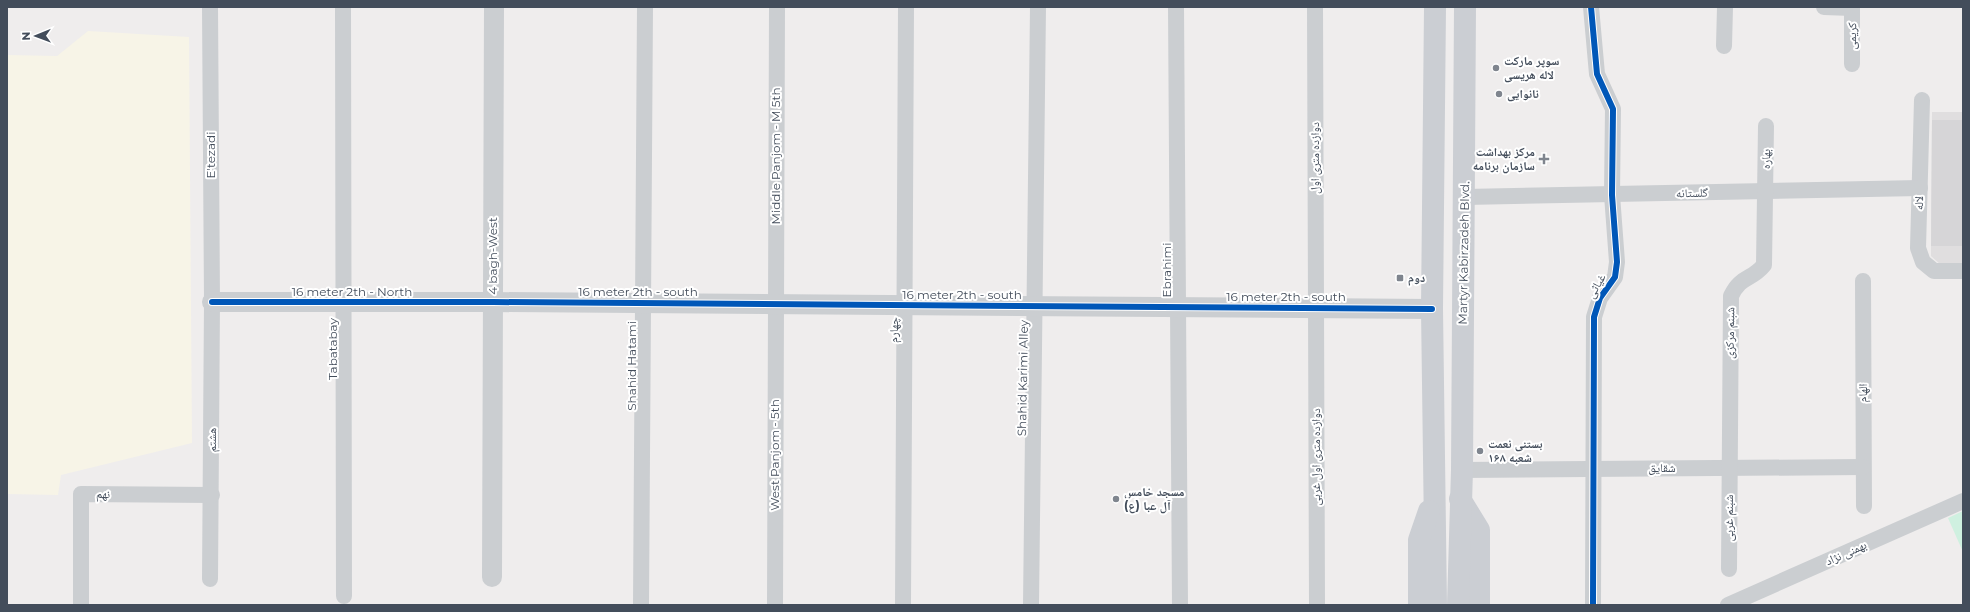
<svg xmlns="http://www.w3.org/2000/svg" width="1970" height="612" font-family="Montserrat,'Noto Naskh Arabic',sans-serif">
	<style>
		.commercial { fill: #f7f4e7 }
		.education { fill: #e0dedf }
		.green { fill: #cff0e0 }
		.building { fill: #d6d5d7 }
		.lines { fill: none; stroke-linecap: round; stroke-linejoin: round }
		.minor { stroke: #cbced1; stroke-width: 16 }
		.tertiary { stroke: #cbced1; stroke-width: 20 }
		.secondary { stroke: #cbced3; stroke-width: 22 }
		.cycleway-casing { stroke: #fff; stroke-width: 8 }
		.cycleway { stroke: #0057b8; stroke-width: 6 }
		.poi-dot { fill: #7f858e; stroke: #fff; stroke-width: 1.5 }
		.labels { text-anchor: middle; stroke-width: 4; stroke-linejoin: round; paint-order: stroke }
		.street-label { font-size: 12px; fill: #434d5b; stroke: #fff }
		.poi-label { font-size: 12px; font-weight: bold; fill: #434d5b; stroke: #fff; text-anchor: start }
	</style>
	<rect width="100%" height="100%" fill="#efeded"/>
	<path class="commercial" d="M88,31L189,37L192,443L61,475L58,495L7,494V55L57,56Z"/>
	<path class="education" d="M1932,112H1963V264H1940L1931,256Z"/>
	<path class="green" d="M1963,511V552L1948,518Z"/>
	<path class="building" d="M1932,120H1963V246H1931Z"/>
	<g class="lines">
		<g class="minor">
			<path d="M210,7L212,302L210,579"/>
			<path d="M343,7L344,596"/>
			<path d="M1176,7L1180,605"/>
			<path d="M1315,7L1317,605"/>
			<path d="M1591,7L1597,74L1613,109L1612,195L1617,262L1615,277L1600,298L1594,317L1593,605"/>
			<path d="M1824,7L1852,8"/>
			<path d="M1724,46L1725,7"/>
			<path d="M1852,64V7"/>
			<path d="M1922,100L1918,248L1923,262L1934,271H1963"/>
			<path d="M1465,197L1920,188"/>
			<path d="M1863,281L1864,506"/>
			<path d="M1462,470L1863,467"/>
			<path d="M1729,569L1731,296C1741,275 1751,281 1764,265L1766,126"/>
			<path d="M81,605V494L212,495"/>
			<path d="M641,605L645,7"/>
			<path d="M775,605L777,7"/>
			<path d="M903,605L906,7"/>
			<path d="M1031,605L1038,7"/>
			<path d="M1728,605L1963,501"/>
		</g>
		<g class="tertiary">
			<path d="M212,302H493L1432,309"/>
			<path d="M492,577L494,7"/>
		</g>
		<g class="secondary">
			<path d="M1435,7L1432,309L1436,605"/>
			<path d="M1460,499L1479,530V605"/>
			<path d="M1419,605V540L1429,511"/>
			<path d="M1458,605L1462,470L1465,7"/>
		</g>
		<g class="cycleway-casing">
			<g id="cycleway">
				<path d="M1591,7L1597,74L1613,109L1612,195L1617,262L1615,277L1600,298L1594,317L1593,605"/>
				<path d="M212,302H493L1432,309"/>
			</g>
		</g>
		<use href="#cycleway" class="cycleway"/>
	</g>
	<g class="poi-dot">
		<circle cx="1496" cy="68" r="4"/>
		<circle cx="1499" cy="94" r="4"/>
		<path d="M1542 153h4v4h4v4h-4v4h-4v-4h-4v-4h4z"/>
		<rect x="1396" y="274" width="8" height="8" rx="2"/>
		<circle cx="1480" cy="451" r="4"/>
		<circle cx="1116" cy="499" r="4"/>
	</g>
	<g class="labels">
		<g class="street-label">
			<text transform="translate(1852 36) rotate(-89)" y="4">کریمی</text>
			<text transform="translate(211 155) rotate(-90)" y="4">E'tezadi</text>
			<text transform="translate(776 156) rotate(-90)" y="4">Middle Panjom - M 5th</text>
			<text transform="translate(1315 158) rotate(-90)" y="4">دوازده متری اول</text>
			<text transform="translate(1766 159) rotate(-89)" y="4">بهاره</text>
			<text transform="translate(1692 193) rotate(-1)" y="4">گلستانه</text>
			<text transform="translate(1919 203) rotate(-88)" y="4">لاله</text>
			<text transform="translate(1464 253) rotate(-89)" y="4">Martyr Kabirzadeh Blvd.</text>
			<text transform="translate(493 256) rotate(-90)" y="4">4 bagh-West</text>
			<text transform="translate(1167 270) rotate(-90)" y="4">Ebrahimi</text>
			<text transform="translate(1596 286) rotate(-60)" y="4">غیاثی</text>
			<text x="352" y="296">16 meter 2th - North</text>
			<text x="638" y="296">16 meter 2th - south</text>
			<text x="962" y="299">16 meter 2th - south</text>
			<text x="1286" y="301">16 meter 2th - south</text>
			<text transform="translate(894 330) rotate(-90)" y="4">چهارم</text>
			<text transform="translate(1730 333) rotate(-89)" y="4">شبنم مرکزی</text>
			<text transform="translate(333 349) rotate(-90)" y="4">Tabatabay</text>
			<text transform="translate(632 366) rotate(-90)" y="4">Shahid Hatami</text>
			<text transform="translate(1023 378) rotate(-89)" y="4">Shahid Karimi Alley</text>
			<text transform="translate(1863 393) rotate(-90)" y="4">الهام</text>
			<text transform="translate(212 440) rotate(-90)" y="4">هشتم</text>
			<text transform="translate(775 455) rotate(-90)" y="4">West Panjom - 5th</text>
			<text transform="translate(1316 457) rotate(-90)" y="4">دوازده متری اول غربی</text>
			<text x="1662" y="472">شقایق</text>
			<text x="103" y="498">نهم</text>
			<text transform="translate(1729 518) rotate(-90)" y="4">شبنم غربی</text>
			<text transform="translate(1846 553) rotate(-24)" y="4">بهمنی نژاد</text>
		</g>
		<g class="poi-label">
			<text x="1504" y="65">سوپر مارکت<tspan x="1504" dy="14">لاله هریسی</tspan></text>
			<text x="1507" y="98">نانوایی</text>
			<text x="1535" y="156" text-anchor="end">مرکز بهداشت<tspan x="1535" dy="14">سازمان برنامه</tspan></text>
			<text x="1408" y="282">دوم</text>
			<text x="1488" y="448">بستنی نعمت<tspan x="1488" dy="14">شعبه ۱۶۸</tspan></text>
			<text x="1124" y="496">مسجد خامس<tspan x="1124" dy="14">آل عبا (ع)</tspan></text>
		</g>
	</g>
	<rect width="1970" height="612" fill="none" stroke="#434d5b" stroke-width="16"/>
	<g transform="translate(36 36) rotate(269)" stroke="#ffffff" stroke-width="3" paint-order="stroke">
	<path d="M0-3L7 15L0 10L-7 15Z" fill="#434d5b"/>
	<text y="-6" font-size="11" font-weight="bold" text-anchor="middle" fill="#434d5b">N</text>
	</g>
</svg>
